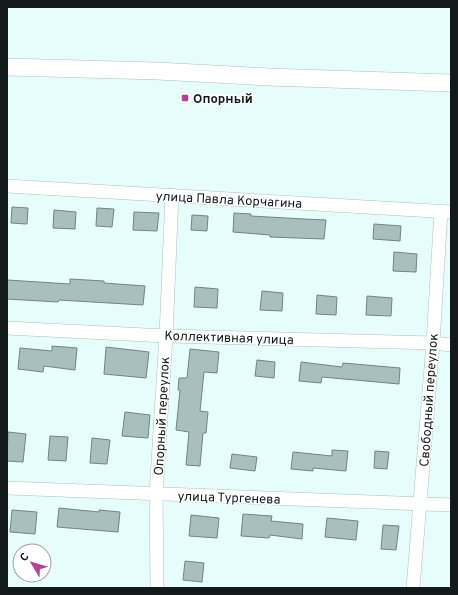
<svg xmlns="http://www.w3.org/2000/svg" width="458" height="595" font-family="Overpass,sans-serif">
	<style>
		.building { fill: #a9bfbe; stroke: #708584 }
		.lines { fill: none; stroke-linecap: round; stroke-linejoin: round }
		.minor-casing { stroke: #abc1c0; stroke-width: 14 }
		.tertiary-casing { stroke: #abc1c0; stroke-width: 18 }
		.minor { stroke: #fff; stroke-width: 13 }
		.tertiary { stroke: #fff; stroke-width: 17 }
		.poi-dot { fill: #b54099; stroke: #fff; stroke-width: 1.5 }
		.labels { text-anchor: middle; stroke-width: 3; stroke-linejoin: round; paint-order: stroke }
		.poi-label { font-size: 13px; font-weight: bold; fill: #121a1a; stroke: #fff; text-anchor: start }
		.street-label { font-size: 13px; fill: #121a1a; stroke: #fff }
	</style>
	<rect width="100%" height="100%" fill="#e6fdfb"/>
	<g class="building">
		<path d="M12,207L28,208L27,224L11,223Z"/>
		<path d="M97,208L114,209L112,227L96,226Z"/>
		<path d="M54,210L76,212L75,229L53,228Z"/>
		<path d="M134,212L159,213L157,231L133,230Z"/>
		<path d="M234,213L251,214V216L304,219L326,220L324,239L270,237V235L233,232Z"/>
		<path d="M192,215L208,216L207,231L191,230Z"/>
		<path d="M374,224L401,226L400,241L373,239Z"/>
		<path d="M394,252L417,254L416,272L393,271Z"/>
		<path d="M70,279L104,281V283L145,286L143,305L59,300L58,302L7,299V280L70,284Z"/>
		<path d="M195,287L218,289L217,308L194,307Z"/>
		<path d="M262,291L283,293L282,311L260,310Z"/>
		<path d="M317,295L337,297L336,315L316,314Z"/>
		<path d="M367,296L392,298L391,316L366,315Z"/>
		<path d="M52,346L77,348L75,370L44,366L43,372L18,369L20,348L52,351Z"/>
		<path d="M106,347L149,352L146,378L104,374Z"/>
		<path d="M190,349L219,352L217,373L204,372L200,411L208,412L206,433H203L200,466L186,465L189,432L176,430L180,390H178L179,378H187Z"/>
		<path d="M257,360L275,362L274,378L255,376Z"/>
		<path d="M301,362L342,367L343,363L400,368L399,384L322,377L321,383L299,381Z"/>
		<path d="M125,412L150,415L148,438L122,436Z"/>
		<path d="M8,432L26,434L23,462L7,461Z"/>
		<path d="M50,436L68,437L66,461L48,460Z"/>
		<path d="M92,438L110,440L107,464L90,463Z"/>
		<path d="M332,450L348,451L346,471L313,468V471L291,469L293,452L332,456Z"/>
		<path d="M375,451L389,452L387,469L374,468Z"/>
		<path d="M232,454L257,457L255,471L230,468Z"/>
		<path d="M59,508L99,512V510L120,512L118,532L57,527Z"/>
		<path d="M12,510L37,512L35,534L10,532Z"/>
		<path d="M243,514L272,516L271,521L303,524L302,539L270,535L269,538L241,536Z"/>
		<path d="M191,515L219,518L217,538L189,536Z"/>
		<path d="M327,518L358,521L356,540L325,537Z"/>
		<path d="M383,525L399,526L396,550L381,549Z"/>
		<path d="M185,561L204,563L202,582L183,580Z"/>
	</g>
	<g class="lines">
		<g class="minor-casing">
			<g id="minor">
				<path d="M7,186L451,212"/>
				<path d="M7,328L166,336L433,343L451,345"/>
				<path d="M7,488L451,505"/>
				<path d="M157,588L156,494L166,336L172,195"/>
				<path d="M413,588L433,343L441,211"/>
			</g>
		</g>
		<g class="tertiary-casing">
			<path id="tertiary" d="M7,67L157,71L268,77L451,83"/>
		</g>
		<use href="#minor" class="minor"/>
		<use href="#tertiary" class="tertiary"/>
	</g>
	<rect class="poi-dot" x="181" y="94" width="8" height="8" rx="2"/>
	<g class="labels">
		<g class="poi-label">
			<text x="193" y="103">Опорный</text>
		</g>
		<g class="street-label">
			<text transform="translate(229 199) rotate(3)" y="5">улица Павла Корчагина</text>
			<text transform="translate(229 337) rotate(2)" y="5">Коллективная улица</text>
			<text transform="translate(428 400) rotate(-86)" y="5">Свободный переулок</text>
			<text transform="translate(161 416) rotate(-87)" y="5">Опорный переулок</text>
			<text transform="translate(229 497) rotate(2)" y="5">улица Тургенева</text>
		</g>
	</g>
	<rect width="458" height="595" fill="none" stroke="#121a1a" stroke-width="16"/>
	<g transform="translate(32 563) rotate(308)"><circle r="19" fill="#ffffff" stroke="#a0a3a3"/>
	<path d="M0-3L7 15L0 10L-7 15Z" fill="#b54099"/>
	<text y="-6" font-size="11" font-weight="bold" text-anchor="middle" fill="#121a1a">С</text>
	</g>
</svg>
